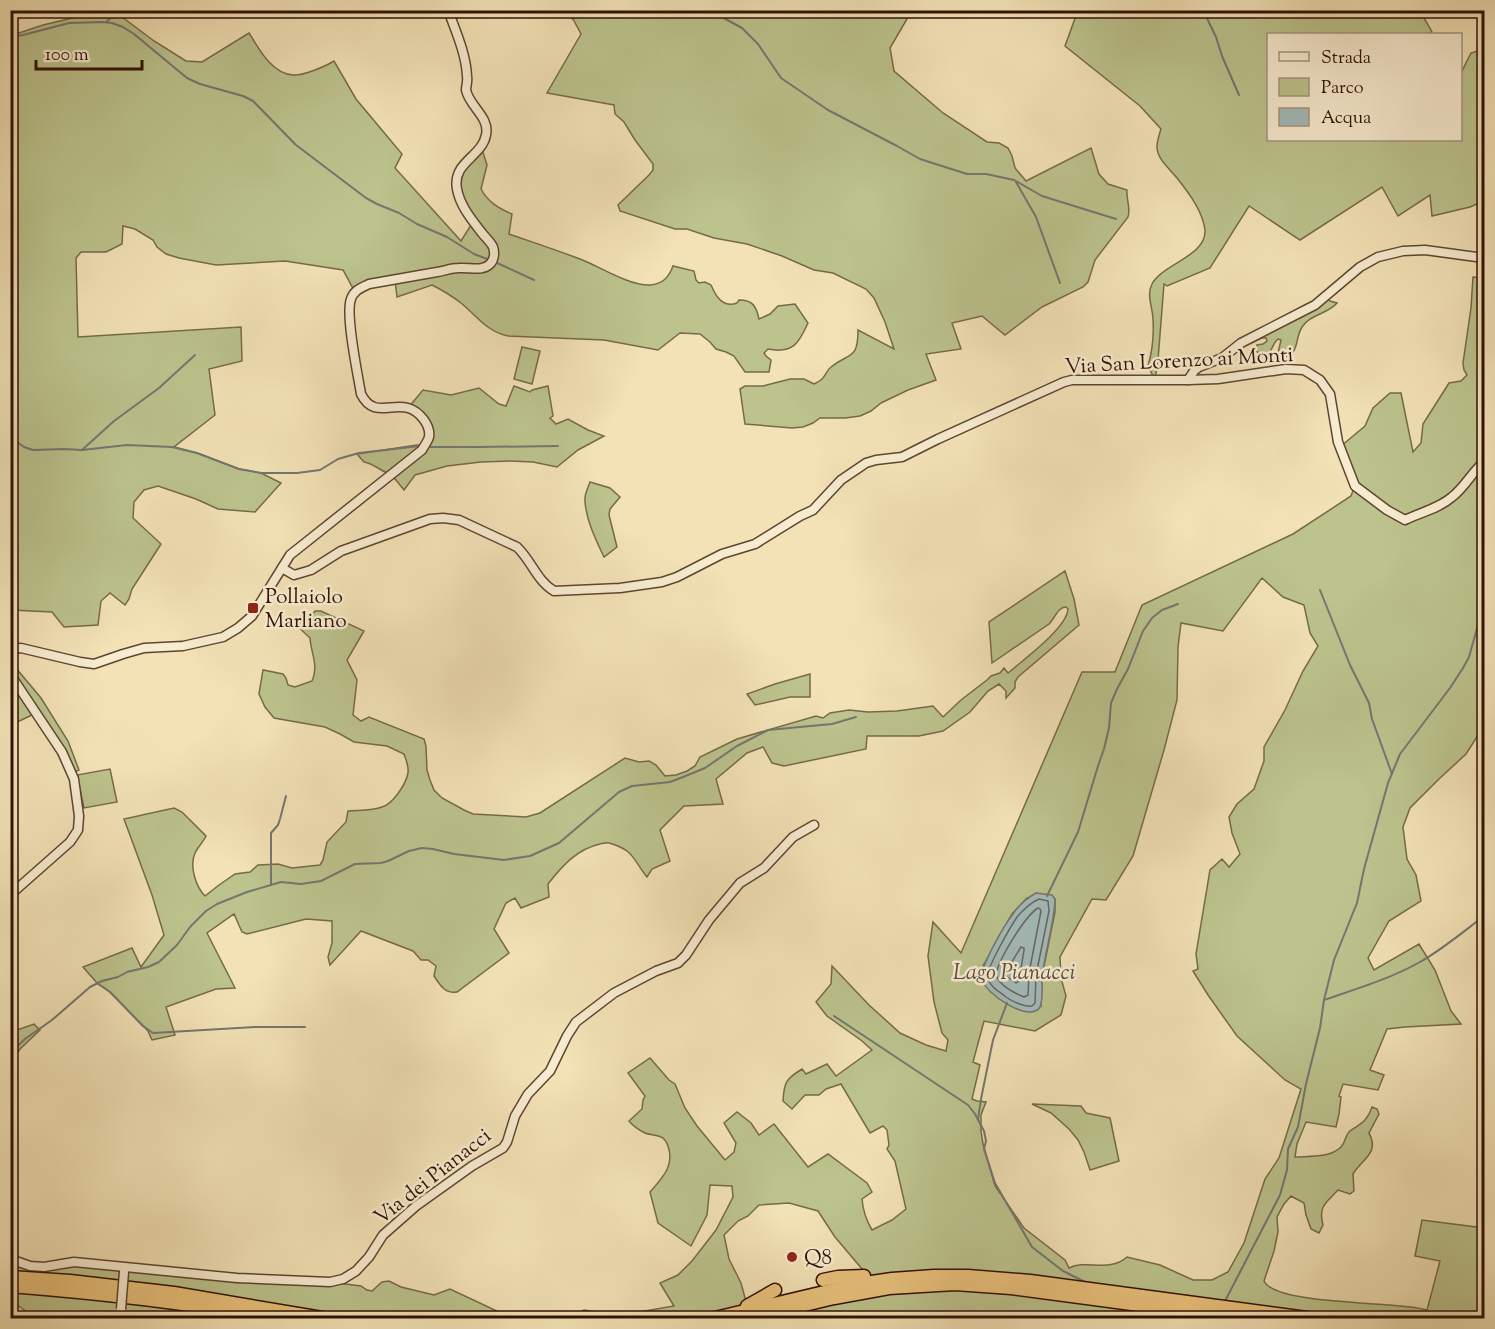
<svg xmlns="http://www.w3.org/2000/svg" width="1495" height="1329" font-family="'Sorts Mill Goudy',serif">
	<style>
		.green { fill: #bcc38d; stroke: #766a48; stroke-width: 1.5; fill-rule: evenodd }
		.water { fill: #a2baba; stroke: #747671; stroke-width: 1.5 }
		.lines { fill: none; stroke-linecap: round; stroke-linejoin: round }
		.shore { stroke: #69655e; stroke-width: 1.5 }
		.stream { stroke: #747671; stroke-width: 2 }
		.minor-casing { stroke: #604430; stroke-width: 11 }
		.highway-casing { stroke: #301003; stroke-width: 15 }
		.minor { stroke: #f7ecd0; stroke-width: 8 }
		.highway { stroke: #e9c17b; stroke-width: 12 }
		.minor-bridge-casing { stroke: #604430; stroke-width: 11; stroke-linecap: butt }
		.minor-bridge { stroke: #f7ecd0; stroke-width: 8 }
		.poi-dot { fill: #8f2418; stroke: #f7ecd0; stroke-width: 2 }
		.labels { text-anchor: middle; stroke-width: 5; stroke-linejoin: round; paint-order: stroke }
		.street-label { font-size: 21px; fill: #301003; stroke: #f7ecd0 }
		.poi-label { font-size: 21px; fill: #301003; stroke: #f7ecd0; text-anchor: start }
		.water-label { font-size: 22px; font-style: italic; fill: #584c43; stroke: #f7ecd0 }
	</style>
	<rect width="100%" height="100%" fill="#f2e2b6"/>
	<filter id="stains"><feTurbulence type="fractalNoise" baseFrequency=".00333" numOctaves="4"/><feColorMatrix values="0 0 0 0 .2 0 0 0 0 .09 0 0 0 0 .02 0 0 0 .5 -.17"/></filter>
	<radialGradient id="worn" r=".72"><stop offset=".6" stop-color="#630" stop-opacity="0"/><stop offset="1" stop-color="#630" stop-opacity=".3"/></radialGradient>
	<g class="green">
		<path d="M102,11H114L154,41L186,61L202,62L249,33C259,49 272,74 293,75C303,76 326,66 334,61L356,99L402,154L395,168L461,241L473,222L456,179L481,146L487,165L481,189C488,202 498,208 512,214L509,234C532,242 556,250 580,259C599,266 629,286 650,285C663,284 669,277 673,266L694,271L696,280L699,283L705,282L711,285C716,297 723,308 737,303L739,300C753,300 756,306 759,319L770,314L778,306L795,304L808,323C799,343 793,354 768,349L764,353L766,356L771,360L769,372H745L734,356L726,352L716,349L710,342L700,334L680,333L658,350L604,340L508,336C486,331 478,317 461,303C452,296 442,290 432,285L397,297L395,280L355,292L343,270L285,261L216,265L179,258L166,254L157,247L153,240L135,229L123,226L122,244L106,252H81L76,258L78,337L241,327L242,361L209,369L215,415L174,447L197,453L239,469L261,473L281,483L255,512L218,509L196,499L158,486L144,490L134,502L133,518L161,544L132,589L129,599L125,605L110,593L101,601L98,625L64,627L52,612L11,610L10,36L43,25Z"/>
		<path d="M559,11H902L907,19L890,48L894,71L943,113L987,142L999,143L1008,148L1012,156L1015,168L1026,181L1091,148L1099,174L1108,184L1127,190C1126,199 1131,208 1128,217L1095,260L1088,282L1083,287L1042,307L1005,335L982,316L952,323L961,349L926,354L936,380L908,390L881,403L871,411L860,416L845,418H820L813,423L803,427L792,428L745,424L740,389L745,386H763L790,379H804L814,384C816,383 821,380 822,379C826,375 827,370 831,367C850,352 858,360 858,330L894,349L885,322L874,298L866,289L833,273L814,270L782,256L747,244L714,238L687,229H675L620,211L618,205L649,175L653,170V164L635,140L624,122L615,114L614,105L547,93L581,34L573,19Z"/>
		<path d="M1076,11H1420L1432,32L1428,34H1268V140H1460L1461,73L1471,53L1484,49V201L1470,207L1432,216L1430,195L1398,216L1382,187L1300,240L1249,206L1210,268L1167,286L1164,284L1158,360L1155,380L1148,366C1152,352 1154,334 1153,320C1153,308 1146,295 1152,284C1162,264 1207,256 1205,230C1203,211 1188,192 1177,178C1170,169 1157,159 1157,147C1157,141 1159,135 1161,129L1140,106L1065,46L1077,13Z"/>
		<path d="M1473,277L1484,278V726L1466,754L1439,779L1410,808L1403,827L1407,859L1416,875L1421,901L1389,921L1368,958L1374,970L1419,944L1435,970L1451,1011L1461,1024L1405,1027L1387,1029L1370,1070L1384,1075L1378,1090L1343,1084L1339,1096L1341,1097L1339,1114L1336,1127L1306,1122L1297,1144L1295,1157C1310,1156 1330,1158 1341,1147C1346,1142 1345,1135 1350,1131C1362,1123 1367,1121 1372,1107L1377,1109L1379,1114L1369,1133C1380,1153 1362,1159 1353,1174L1354,1191L1350,1194L1338,1190C1326,1203 1318,1206 1323,1225L1319,1233L1311,1229L1306,1215L1304,1203L1291,1196L1284,1204L1277,1217L1278,1232L1274,1251L1264,1281C1276,1306 1398,1301 1427,1310L1440,1261L1415,1256L1422,1220L1484,1228V1318H1307L929,1271L868,1276L835,1237L818,1211L789,1203L759,1205L748,1216L738,1221L724,1235L729,1259L741,1283L747,1305L715,1318H322L11,1277L10,1256L30,1266L74,1262L330,1282L361,1286L367,1290L372,1291L382,1282L389,1281L401,1287L434,1295L450,1289L501,1313L574,1315L584,1310L603,1313L639,1312L674,1306L660,1283L678,1275L692,1261L716,1230L733,1197L732,1186L710,1185L707,1215L691,1246L658,1223L650,1192C662,1178 675,1166 668,1146C667,1142 666,1141 663,1138C658,1135 650,1135 645,1133C639,1130 633,1126 629,1121L642,1109L643,1100L645,1096L628,1073L650,1058L669,1080L675,1084L685,1108L697,1126L725,1160L734,1152L736,1143L724,1123L737,1112L751,1123L759,1135L774,1124L808,1167L828,1154L867,1183L872,1192L862,1199C863,1211 866,1220 872,1230L892,1220L906,1209L895,1161L887,1149L889,1145L887,1130L883,1126L870,1133L841,1084L826,1089L819,1095H805L792,1109L783,1101C784,1082 786,1079 802,1069L806,1074L827,1064L836,1076L872,1050L862,1041L827,1016L816,1002L831,984L832,966L869,1005L900,1033L926,1045L946,1051L948,1040L942,1033L934,1002L928,956L933,922L961,953L1082,672H1115L1142,605L1293,534L1351,496L1355,485L1340,447L1365,426L1373,408L1390,393H1401L1413,452L1421,443L1423,424L1449,383L1461,381L1467,375L1464,370L1463,363L1471,308ZM1262,578L1283,597L1304,605L1310,633L1318,646L1303,671L1285,710L1264,747V761L1254,789L1237,804L1229,817L1232,833L1240,854L1229,867L1222,859L1210,870L1196,954L1198,969L1193,971L1208,995L1237,1036L1285,1080L1301,1089L1279,1158L1265,1179L1244,1243L1228,1272L1212,1280H1193L1160,1265L1127,1257C1109,1273 1087,1259 1069,1268L1065,1260L1024,1228L995,1186L983,1144L981,1131V1115L986,1102L977,1101L972,1099L980,1065L973,1062L984,1021L1035,1031L1061,1015L1066,996L1061,978L1060,957L1092,899L1106,900L1133,856L1164,750L1177,700L1178,647L1181,623L1223,631ZM1027,898L1055,899V912L1042,976L1041,1006L983,966L1012,914Z"/>
		<path d="M1325,296L1330,301L1337,303C1328,314 1309,315 1302,327C1293,342 1302,354 1279,359L1277,357L1281,340L1278,339C1272,344 1272,352 1266,357L1260,356L1256,350L1257,345L1263,344L1267,341L1266,338H1262L1249,344L1243,342Z"/>
		<path d="M522,347L540,351L532,384L514,379Z"/>
		<path d="M514,386L530,392L532,390L548,386L553,416L550,418L556,424L568,419L588,430L604,436L578,450L557,467L533,462L511,461L481,462L447,466L415,475L404,490L391,474C381,472 375,464 364,462L357,454L417,445L424,446L428,428L408,408L423,390L451,395L479,388L499,404L506,406Z"/>
		<path d="M590,482L610,488L620,497L610,509L609,515L617,547L604,557C596,540 586,520 585,501C584,495 588,488 590,482Z"/>
		<path d="M1065,571L1074,599L1079,625L1018,677L1015,682V688L1006,698V691L999,684L988,691L970,712L943,731L919,736H867L866,749L784,766L772,763L763,747L747,753L716,779L723,804L684,806L660,830L670,861L652,869L647,877C640,869 635,857 627,851C623,848 614,844 609,843C608,842 601,844 600,844C577,849 562,866 548,884L549,897L521,908L515,898L506,903L494,929L509,953L457,992C445,994 440,985 434,976L436,966L428,960H421L413,951L361,931L330,965L328,957L332,943V921L306,919L247,934L242,932L234,914L207,933L235,988L216,989L166,1007L175,1035L152,1040L148,1031L110,992L97,983L83,967L132,948L141,967L164,935L152,895L124,819L174,808L182,812L206,836C203,842 198,847 195,853C189,866 196,887 205,896L219,885L235,874L250,872L258,865L278,864L292,868L320,865L323,860L327,842L346,822L348,811C359,810 372,811 382,807C393,804 406,784 408,773C409,766 406,760 404,754L387,746L354,742L340,734L325,727L274,718L265,707L259,694L263,670L283,674L286,678L288,685L295,687L312,681C319,666 311,653 310,638L293,622L307,621L315,611H321L364,631L347,660L357,680L353,715L361,721L369,717L424,739L426,746L427,770L430,780L434,790L442,798L464,810L473,814L526,817L540,813L625,758L639,762L649,761L656,765L665,776L676,775L687,771L695,766L700,757L737,739L816,716L823,718L830,713L849,710L868,712L897,711L933,706L943,717L961,700L987,680L991,676L1000,673L1004,668L1008,673C1023,660 1067,628 1068,609L1066,607C1058,607 1055,618 1049,624L992,663L989,622Z"/>
		<path d="M10,661L41,698L68,741L79,770L71,773L36,713L11,725Z"/>
		<path d="M810,674V697H790L755,705L747,694L775,684Z"/>
		<path d="M110,769L117,802L84,808L77,775Z"/>
		<path d="M34,1024L40,1030L20,1049L11,1063V1032Z"/>
		<path d="M1032,1104L1081,1106L1086,1113L1110,1118L1119,1161L1090,1170L1084,1152L1078,1140L1069,1129L1051,1113Z"/>
		<path d="M955,1284L1237,1318H751L834,1298Z"/>
		<path d="M11,1286L271,1318H36L17,1305L11,1312Z"/>
	</g>
	<path class="water" d="M1036,893L1052,895L1055,899C1054,926 1044,953 1042,980C1042,988 1043,1000 1040,1007C1030,1024 984,993 982,979C979,968 1005,924 1013,914C1019,905 1027,898 1036,893Z"/>
	<g class="lines">
		<g class="shore">
			<path d="M1039,899L1048,901L1049,911L1036,975L1035,1003L1032,1006C1024,1007 1013,1002 1006,997C1000,992 988,986 988,976C987,967 1011,926 1017,917C1023,910 1030,903 1039,899Z"/>
			<path d="M1038,908L1040,909L1041,911L1029,973L1028,995L1024,997C1014,993 1000,986 996,975C998,960 1025,916 1038,908Z"/>
			<path d="M1021,947L1024,948V950L1019,981L1016,983L1006,976L1005,973Z"/>
		</g>
		<g class="stream">
			<path d="M709,10L742,28L758,44L781,78L828,110L897,146L920,159L967,174H986L1014,180L1042,196L1116,219"/>
			<path d="M1203,10L1216,37L1222,56L1239,95"/>
			<path d="M106,22L120,10"/>
			<path d="M10,37L23,35L69,23L102,22L112,23L123,27L134,34L187,78L200,84L243,96L253,101L296,145L366,198L377,204L399,213L417,224L447,237L474,254L490,260"/>
			<path d="M1016,182L1036,217L1060,283"/>
			<path d="M495,262L534,280"/>
			<path d="M10,437L24,447L33,450L64,449L82,450L127,445L172,447L197,453L239,469L261,473H297L320,470L338,459L359,453L420,446"/>
			<path d="M426,447H479L558,446"/>
			<path d="M82,450L114,421L159,388L195,355"/>
			<path d="M1320,590L1350,665L1369,703L1372,719L1392,774"/>
			<path d="M271,885V833L278,825L280,819L286,796"/>
			<path d="M1047,896L1078,832L1098,766L1104,749L1109,728L1111,703L1117,689L1128,669L1143,631L1152,618L1162,610L1178,604"/>
			<path d="M97,983L110,992L143,1026L153,1033L255,1027H305"/>
			<path d="M1324,1000C1356,989 1390,979 1420,962C1443,949 1463,932 1484,916"/>
			<path d="M834,1016L968,1105L975,1114L984,1131L986,1141L984,1149L995,1183L1032,1247L1063,1271L1087,1283"/>
			<path d="M10,1053L25,1039L52,1020L90,987L102,981L118,977L127,972L148,967L159,962L177,945L190,927L206,911L217,904L247,892L281,882L301,884L321,881L355,864L381,863L388,861L409,851L422,848L433,849L454,854L504,860L530,856L559,843L619,792L632,786L670,782L683,777L705,768L737,746L768,730L832,724L856,717"/>
			<path d="M978,1119L981,1099L993,1040L1007,1003"/>
			<path d="M1224,1303L1280,1195L1287,1170L1288,1149L1298,1127L1306,1084L1320,1028L1324,1000L1334,960L1357,903L1364,869L1388,783L1400,754L1450,688L1463,668L1469,657L1484,603"/>
			<path d="M1131,1309L1146,1318"/>
		</g>
		<g class="minor-casing">
			<g id="minor">
				<path d="M1188,380L1194,371L1199,367L1222,358L1241,343L1315,305L1360,267L1378,257L1403,251L1425,250L1484,258"/>
				<path d="M282,568L294,575L311,570L341,551L430,519L443,518L459,520L517,547C531,560 537,581 554,591L620,588L662,582L677,577L722,554L755,544L800,516L813,510L841,480L866,463L876,460L902,457L938,439L1064,382L1072,380H1188L1218,379L1286,369L1304,370L1320,380L1330,394L1338,442L1355,486L1387,510L1405,520C1421,512 1438,509 1452,497C1465,487 1472,472 1484,462"/>
				<path d="M10,649L21,648L80,662L94,664L123,654L144,648L183,646L223,637L238,628L252,616L290,555L422,450C424,446 428,441 429,437C431,425 419,411 408,408C391,403 373,418 361,394C358,375 345,315 351,299C354,290 361,288 369,284C392,280 414,276 437,272C444,271 451,268 459,268C469,267 482,272 490,264C494,260 495,253 493,247C491,242 485,237 482,233C472,220 460,206 457,189C452,162 482,157 486,135C490,117 469,106 466,90C466,86 468,81 467,76C466,54 456,32 448,10"/>
				<path d="M10,674L62,752L74,779L79,816L78,830L70,842L10,895"/>
				<path d="M10,1256L16,1261L30,1266L44,1267L74,1262L237,1278L330,1282L343,1279L356,1271L369,1257L383,1235L416,1206L472,1166L503,1148L507,1142L515,1116L528,1094L550,1071L567,1036L576,1022L614,993L656,971L678,963L686,955L709,920L740,883L764,868L793,837L814,825"/>
			</g>
		</g>
		<g class="highway-casing">
			<g id="highway">
				<path d="M10,1277L70,1281L174,1293L322,1318"/>
				<path d="M823,1280L838,1277L864,1276"/>
				<path d="M10,1286C98,1293 184,1302 271,1318"/>
				<path d="M747,1306L775,1290"/>
				<path d="M715,1318L858,1284L892,1279L934,1276H968L1030,1281L1307,1318"/>
				<path d="M750,1318L834,1298L889,1288L955,1284L1011,1288L1237,1318"/>
			</g>
		</g>
		<use href="#minor" class="minor"/>
		<use href="#highway" class="highway"/>
		<g class="minor-bridge-casing">
			<path id="minor-bridge" d="M121,1309L124,1272"/>
		</g>
		<use href="#minor-bridge" class="minor-bridge"/>
	</g>
	<g class="poi-dot">
		<rect x="247" y="602" width="12" height="12" rx="3"/>
		<circle cx="792" cy="1257" r="6"/>
	</g>
	<g class="labels">
		<g class="street-label">
			<text transform="translate(1179 360) rotate(-3)" y="7">Via San Lorenzo ai Monti</text>
			<text transform="translate(432 1176) rotate(-38)" y="7">Via dei Pianacci</text>
		</g>
		<g class="poi-label">
			<text x="265" y="603">Pollaiolo<tspan x="265" dy="24">Marliano</tspan></text>
			<text x="804" y="1264">Q8</text>
		</g>
		<g class="water-label">
			<text x="1014" y="979">Lago Pianacci</text>
		</g>
	</g>
	<rect width="1495" height="1329" fill="none" stroke="#f2e2b6" stroke-width="36"/>
	<rect x="12" y="12" width="1471" height="1305" fill="none" stroke="#301003" stroke-width="3"/>
	<rect x="18" y="18" width="1459" height="1293" fill="none" stroke="#301003" stroke-width="1.5"/>
	<rect x="1267" y="33" width="195" height="108" fill="#f7ecd0" stroke="#a7947e" stroke-width="1.5"/>
	<rect x="1279" y="52" width="30" height="9" fill="#f7ecd0" stroke="#a7947e" stroke-width="1.5"/>
	<text x="1321" y="63" font-size="18" fill="#301003">Strada</text>
	<rect x="1279" y="78" width="30" height="18" fill="#bcc38d" stroke="#a7947e" stroke-width="1.5"/>
	<text x="1321" y="93" font-size="18" fill="#301003">Parco</text>
	<rect x="1279" y="108" width="30" height="18" fill="#a2baba" stroke="#a7947e" stroke-width="1.5"/>
	<text x="1321" y="123" font-size="18" fill="#301003">Acqua</text>
	<path d="M36 60v9h106v-9" fill="none" stroke="#301003" stroke-width="3"/>
	<text x="45" y="60" font-size="18" fill="#301003" stroke="#f7ecd0" stroke-width="4.5" paint-order="stroke">100 m</text>
	<rect width="100%" height="100%" filter="url(#stains)"/>
	<rect width="100%" height="100%" fill="url(#worn)"/>
</svg>
